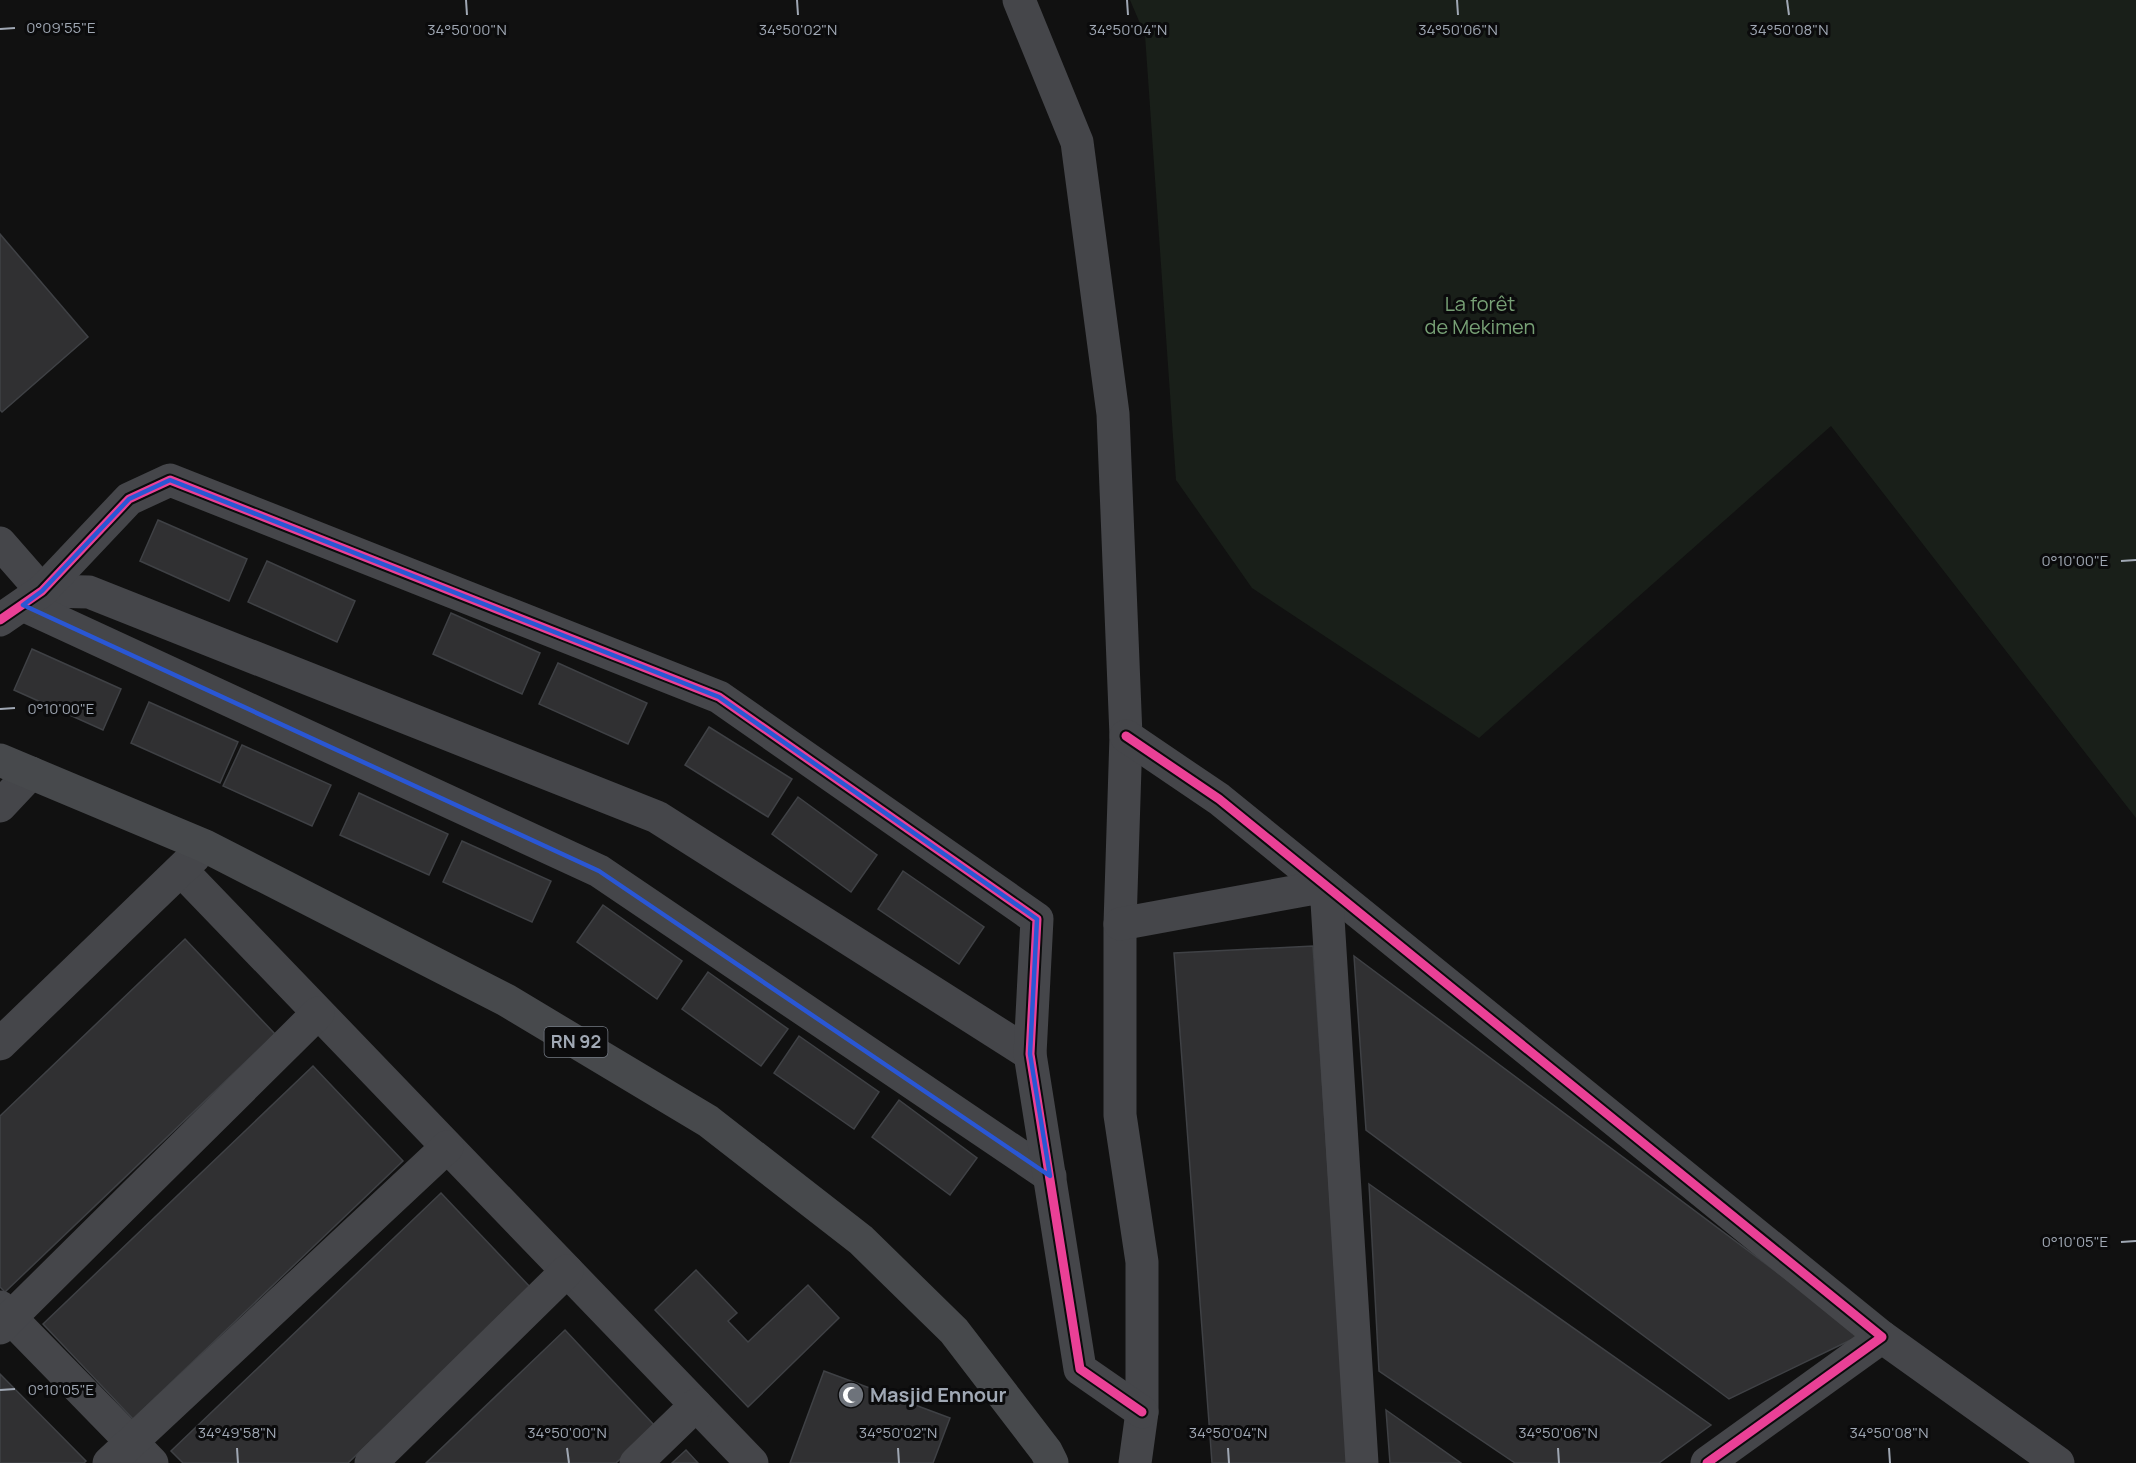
<svg xmlns="http://www.w3.org/2000/svg" width="2136" height="1463" font-family="Manrope,sans-serif">
	<style>
		.green { fill: #191f19 }
		.building { fill: #303032; stroke: #3f4145; stroke-width: 1.5 }
		.lines { fill: none; stroke-linecap: round; stroke-linejoin: round }
		.minor { stroke: #45464a; stroke-width: 33 }
		.major { stroke: #47494c; stroke-width: 33 }
		.cycleway-casing { stroke: #0b0b0c; stroke-width: 13 }
		.cycleway { stroke: #ea4096; stroke-width: 9 }
		.marked { fill: none; stroke: #2a57d4; stroke-width: 4.5; stroke-linejoin: round }
		.ticks { fill: none; stroke: #a0a8b4; stroke-width: 2 }
		.labels { text-anchor: middle; stroke-width: 6; stroke-linejoin: round; paint-order: stroke }
		.shield { fill: #0b0b0c; stroke: #737982; stroke-width: 1.5 }
		.shield-label { font-size: 18px; font-weight: bold; fill: #a0a8b4 }
		.park-label { font-size: 20px; fill: #77a075; stroke: #0b0b0c }
		.poi-label { font-size: 20px; font-weight: bold; fill: #a0a8b4; stroke: #0b0b0c; text-anchor: start }
		.ticks-label { font-size: 15px; text-anchor: middle; fill: #a0a8b4; stroke: #0b0b0c; stroke-width: 6; stroke-linejoin: round; paint-order: stroke }
	</style>
	<rect width="100%" height="100%" fill="#111"/>
	<path class="green" d="M1130,0H2136V818L1831,426L1479,738L1252,588L1176,480L1145,35Z"/>
	<g class="building">
		<path d="M0,234L88,337L2,412L0,410Z"/>
		<path d="M158,520L247,559L229,601L140,561Z"/>
		<path d="M267,561L355,601L337,642L248,602Z"/>
		<path d="M451,613L540,653L522,694L433,654Z"/>
		<path d="M32,649L121,689L103,730L14,690Z"/>
		<path d="M558,663L647,703L628,744L539,704Z"/>
		<path d="M149,702L238,742L220,783L131,743Z"/>
		<path d="M709,727L792,779L768,817L685,765Z"/>
		<path d="M242,745L331,785L312,826L223,786Z"/>
		<path d="M359,793L448,834L429,875L340,835Z"/>
		<path d="M798,797L877,855L851,892L772,834Z"/>
		<path d="M462,841L551,881L532,922L443,882Z"/>
		<path d="M903,871L984,927L959,964L878,909Z"/>
		<path d="M603,905L682,961L657,999L577,942Z"/>
		<path d="M185,939L275,1034L5,1292L0,1287V1116Z"/>
		<path d="M1313,946L1348,1463H1212L1174,953Z"/>
		<path d="M1354,956L1861,1335L1729,1399L1366,1130Z"/>
		<path d="M708,972L788,1029L761,1066L682,1009Z"/>
		<path d="M799,1036L879,1092L854,1129L774,1073Z"/>
		<path d="M313,1066L403,1161L133,1419L43,1324Z"/>
		<path d="M899,1100L977,1158L950,1195L872,1137Z"/>
		<path d="M1369,1184L1711,1425L1659,1463H1515L1379,1371Z"/>
		<path d="M441,1193L531,1288L348,1463H183L171,1451Z"/>
		<path d="M696,1270L737,1313L728,1321L748,1342L808,1285L839,1318L748,1407L655,1310Z"/>
		<path d="M565,1330L655,1426L616,1463H426Z"/>
		<path d="M824,1371L950,1418L933,1463H790Z"/>
		<path d="M0,1374L86,1461L84,1463H0Z"/>
		<path d="M1386,1410L1461,1463H1390Z"/>
		<path d="M686,1450L698,1463H672Z"/>
	</g>
	<g class="lines">
		<g class="minor">
			<path d="M1019,0L1077,142L1113,414L1126,736L1120,924V1115L1142,1262V1412L1135,1463"/>
			<path d="M0,543L42,591L89,592L657,817L1030,1054"/>
			<path d="M23,605L599,871L1050,1176"/>
			<path d="M0,620L42,591L129,499L170,480L719,697L1037,919L1030,1054L1080,1369L1142,1412"/>
			<path d="M1126,736L1219,799L1882,1337L1707,1463"/>
			<path d="M0,806L31,773"/>
			<path d="M181,870L752,1463"/>
			<path d="M1120,924L1326,886L1362,1463"/>
			<path d="M0,1044L195,856"/>
			<path d="M0,1307L152,1463"/>
			<path d="M0,1328L318,1013"/>
			<path d="M1882,1337L2058,1463"/>
			<path d="M109,1463L447,1147"/>
			<path d="M371,1463L567,1271"/>
			<path d="M636,1463L696,1405"/>
		</g>
		<path class="major" d="M0,760L205,846L506,1000L708,1121L861,1240L954,1331L1046,1451L1052,1463"/>
		<g class="cycleway-casing">
			<g id="cycleway">
				<path d="M0,620L42,591L129,499L170,480L719,697L1037,919L1030,1054L1080,1369L1142,1412"/>
				<path d="M1126,736L1219,799L1882,1337L1707,1463"/>
			</g>
		</g>
		<use href="#cycleway" class="cycleway"/>
	</g>
	<path class="marked" d="M170,480L719,697L1037,919L1030,1054L1050,1176L599,871L23,605L42,591L129,499Z"/>
	<path class="ticks" d="M466,0L467,15M797,0L798,15M1127,0L1128,15M1457,0L1458,15M1787,0L1789,15M0,29L15,28M2121,561L2136,560M0,709L15,708M2121,1242L2136,1241M0,1390L15,1389M237,1448L238,1463M567,1448L569,1463M898,1448L899,1463M1228,1448L1229,1463M1558,1448L1559,1463M1889,1448L1890,1463"/>
	<defs>
		<g id="mosque-disc" transform="scale(1.35)"><circle r="9.5" fill="#6e737b" stroke="#0b0b0c"/><path d="M3.5-4.9A6 6 0 1 0 3.5 4.9A5 5 0 1 1 3.5-4.9Z" fill="#fff"/></g>
	</defs>
	<g fill-rule="evenodd">
		<use href="#mosque-disc" x="851" y="1395"/>
	</g>
	<g class="labels">
		<rect class="shield" x="544.5" y="1027" width="63" height="30" rx="4.5"/>
		<g class="shield-label">
			<text x="576" y="1048">RN 92</text>
		</g>
		<g class="park-label">
			<text x="1480" y="311">La forêt<tspan x="1480" dy="23">de Mekimen</tspan></text>
		</g>
		<g class="poi-label">
			<text x="870" y="1402">Masjid Ennour</text>
		</g>
	</g>
	<g class="ticks-label">
		<text x="61" y="33">0°09'55"E</text>
		<text x="467" y="35">34°50'00"N</text>
		<text x="798" y="35">34°50'02"N</text>
		<text x="1128" y="35">34°50'04"N</text>
		<text x="1458" y="35">34°50'06"N</text>
		<text x="1789" y="35">34°50'08"N</text>
		<text x="2075" y="566">0°10'00"E</text>
		<text x="61" y="714">0°10'00"E</text>
		<text x="2075" y="1247">0°10'05"E</text>
		<text x="61" y="1395">0°10'05"E</text>
		<text x="237" y="1438">34°49'58"N</text>
		<text x="567" y="1438">34°50'00"N</text>
		<text x="898" y="1438">34°50'02"N</text>
		<text x="1228" y="1438">34°50'04"N</text>
		<text x="1558" y="1438">34°50'06"N</text>
		<text x="1889" y="1438">34°50'08"N</text>
	</g>
</svg>
